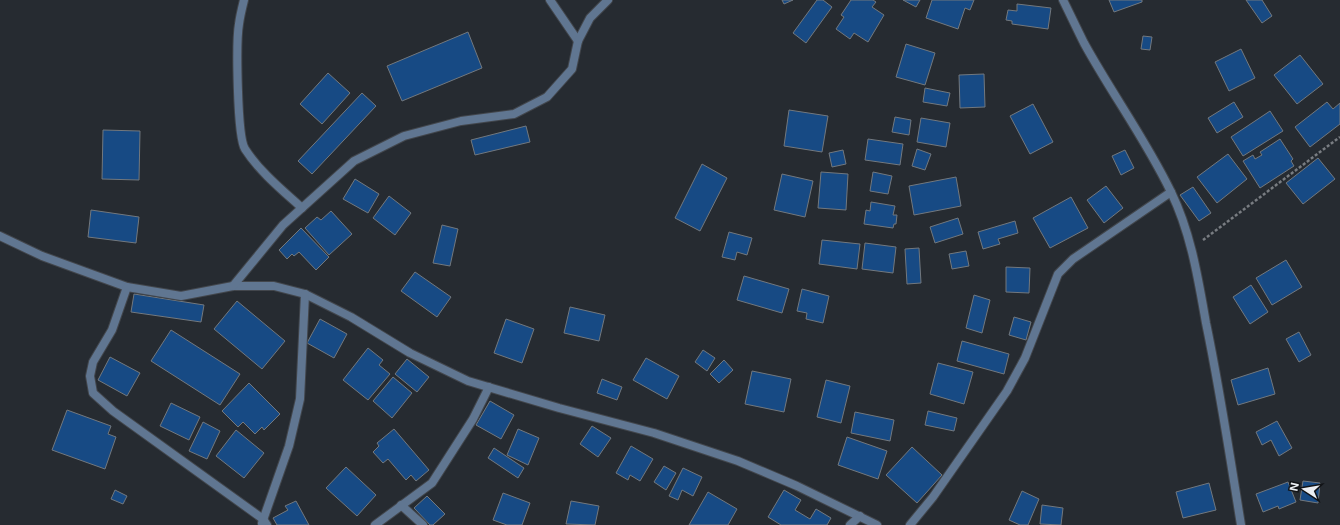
<svg xmlns="http://www.w3.org/2000/svg" width="1340" height="525" font-family="Inter,sans-serif">
	<style>
		.building { fill: #174a84; stroke: #72787e }
		.lines { fill: none; stroke-linecap: round; stroke-linejoin: round }
		.street-casing { stroke: #42464c; stroke-width: 10 }
		.path { stroke: #797d82; stroke-width: 2.5; stroke-dasharray: 3 2; stroke-linecap: butt }
		.street { stroke: #607691; stroke-width: 8 }
	</style>
	<rect width="100%" height="100%" fill="#262b31"/>
	<g class="building">
		<path d="M782,0H793L784,4Z"/>
		<path d="M817,0H823L832,7L806,43L793,33Z"/>
		<path d="M851,0H873L876,2L872,7L884,15L868,42L854,33L850,39L836,29L844,17L841,15Z"/>
		<path d="M903,0H920L916,7Z"/>
		<path d="M932,0H974L970,10L965,8L958,29L926,18Z"/>
		<path d="M1109,0H1142V2L1114,12Z"/>
		<path d="M1246,0H1262L1272,16L1262,23Z"/>
		<path d="M1017,4L1051,8L1048,29L1012,24V21L1006,20L1008,10L1017,11Z"/>
		<path d="M468,32L482,68L402,101L387,66Z"/>
		<path d="M1143,36L1152,37L1150,50L1141,49Z"/>
		<path d="M906,44L935,53L925,85L896,77Z"/>
		<path d="M1241,49L1255,78L1229,91L1215,62Z"/>
		<path d="M1300,55L1323,84L1297,104L1274,75Z"/>
		<path d="M328,73L350,93L322,124L300,104Z"/>
		<path d="M984,74L985,107L960,108L959,75Z"/>
		<path d="M925,88L950,93L947,106L923,102Z"/>
		<path d="M362,93L376,106L312,174L298,161Z"/>
		<path d="M1234,102L1243,117L1217,133L1208,118Z"/>
		<path d="M1327,102L1333,109L1340,103V124L1310,147L1295,127Z"/>
		<path d="M1033,104L1053,142L1030,154L1010,116Z"/>
		<path d="M789,110L828,116L822,152L784,146Z"/>
		<path d="M1270,111L1283,131L1243,156L1231,137Z"/>
		<path d="M895,117L911,120L909,135L892,132Z"/>
		<path d="M921,118L950,123L946,147L917,142Z"/>
		<path d="M526,126L530,142L475,155L471,140Z"/>
		<path d="M103,130L140,131L139,180L102,179Z"/>
		<path d="M868,139L903,144L900,165L865,160Z"/>
		<path d="M1280,139L1293,159L1291,161L1294,166L1260,188L1243,161L1253,155L1255,159L1262,155L1260,152Z"/>
		<path d="M917,149L931,154L925,170L912,166Z"/>
		<path d="M843,150L846,164L832,167L829,153Z"/>
		<path d="M1125,150L1134,168L1121,175L1112,156Z"/>
		<path d="M1228,154L1247,179L1217,203L1197,177Z"/>
		<path d="M1318,158L1335,179L1303,204L1286,183Z"/>
		<path d="M702,164L727,178L700,231L675,218Z"/>
		<path d="M821,172L848,174L846,210L818,208Z"/>
		<path d="M873,172L892,176L888,194L870,191Z"/>
		<path d="M782,174L813,181L805,217L774,210Z"/>
		<path d="M956,177L961,206L914,215L909,186Z"/>
		<path d="M355,179L379,194L368,213L343,199Z"/>
		<path d="M1106,186L1123,208L1104,223L1087,200Z"/>
		<path d="M1193,187L1211,213L1199,221L1180,195Z"/>
		<path d="M389,196L411,213L395,235L373,218Z"/>
		<path d="M1071,197L1088,228L1050,248L1033,218Z"/>
		<path d="M871,202L895,206L893,215H897L896,224H894L893,228L864,224L866,210L870,211Z"/>
		<path d="M91,210L139,217L136,243L88,237Z"/>
		<path d="M331,211L352,234L329,255L305,228L317,217L321,220Z"/>
		<path d="M958,218L963,234L935,243L930,227Z"/>
		<path d="M1015,221L1018,233L998,239L1000,244L983,249L978,232Z"/>
		<path d="M442,225L458,229L450,266L433,263Z"/>
		<path d="M301,228L329,257L316,270L299,252L294,256L292,254L287,259L279,250Z"/>
		<path d="M729,232L752,238L747,255L737,252L735,260L722,257Z"/>
		<path d="M822,240L860,244L857,269L819,264Z"/>
		<path d="M865,243L896,247L893,273L862,269Z"/>
		<path d="M919,248L921,283L907,284L905,249Z"/>
		<path d="M966,251L969,266L952,269L949,254Z"/>
		<path d="M1286,260L1302,287L1272,305L1256,278Z"/>
		<path d="M1006,267L1030,268L1029,293L1006,292Z"/>
		<path d="M415,272L451,297L437,317L401,291Z"/>
		<path d="M744,276L789,289L782,313L737,300Z"/>
		<path d="M1251,285L1268,312L1250,324L1233,297Z"/>
		<path d="M802,289L829,296L823,323L806,319L807,313L797,311Z"/>
		<path d="M134,294L204,305L201,322L131,312Z"/>
		<path d="M974,295L990,300L982,333L966,328Z"/>
		<path d="M237,301L285,341L262,369L214,329Z"/>
		<path d="M570,307L605,315L599,341L564,333Z"/>
		<path d="M1014,317L1031,322L1026,340L1009,335Z"/>
		<path d="M320,319L347,334L334,358L307,343Z"/>
		<path d="M506,319L534,329L522,363L494,353Z"/>
		<path d="M171,330L240,374L220,405L151,361Z"/>
		<path d="M1299,332L1311,355L1299,362L1286,339Z"/>
		<path d="M962,341L1009,354L1004,374L957,361Z"/>
		<path d="M368,348L383,360L379,365L390,374L368,400L343,380Z"/>
		<path d="M703,350L715,358L707,371L695,362Z"/>
		<path d="M110,357L140,373L127,396L98,380Z"/>
		<path d="M646,358L679,376L667,399L633,380Z"/>
		<path d="M407,359L429,377L417,392L395,374Z"/>
		<path d="M724,360L733,370L719,383L710,374Z"/>
		<path d="M938,363L973,372L964,404L930,394Z"/>
		<path d="M1268,368L1275,394L1238,405L1231,380Z"/>
		<path d="M752,371L791,379L784,412L745,404Z"/>
		<path d="M393,377L412,393L392,418L373,401Z"/>
		<path d="M602,379L622,387L617,400L597,393Z"/>
		<path d="M826,380L850,386L841,423L817,417Z"/>
		<path d="M249,383L280,414L264,430L262,427L255,434L243,422L238,427L222,411Z"/>
		<path d="M490,401L514,415L501,439L476,425Z"/>
		<path d="M171,403L200,417L189,440L160,426Z"/>
		<path d="M67,410L111,426L108,434L116,437L105,469L52,450Z"/>
		<path d="M928,411L957,418L954,431L925,425Z"/>
		<path d="M855,412L894,420L890,441L851,433Z"/>
		<path d="M1277,421L1292,448L1279,456L1271,440L1262,445L1256,432Z"/>
		<path d="M203,422L220,431L207,459L189,451Z"/>
		<path d="M592,426L611,438L598,457L580,444Z"/>
		<path d="M394,429L429,470L416,481L411,475L406,480L388,459L383,463L373,452L379,446L377,443Z"/>
		<path d="M518,429L539,438L528,465L507,455Z"/>
		<path d="M236,430L264,453L244,478L216,456Z"/>
		<path d="M847,437L887,451L878,479L838,465Z"/>
		<path d="M631,446L653,459L640,481L630,475L628,480L616,473Z"/>
		<path d="M912,447L942,475L917,503L886,475Z"/>
		<path d="M494,448L524,468L518,478L488,458Z"/>
		<path d="M664,466L676,473L666,490L654,482Z"/>
		<path d="M346,467L376,495L357,516L326,488Z"/>
		<path d="M683,468L702,477L693,496L682,490L678,500L669,496Z"/>
		<path d="M1303,481L1320,483L1318,503L1300,500Z"/>
		<path d="M1288,482L1296,502L1279,509L1278,506L1263,512L1256,494Z"/>
		<path d="M1209,483L1216,510L1183,518L1176,492Z"/>
		<path d="M115,490L127,496L123,504L111,499Z"/>
		<path d="M784,490L801,500L795,510L810,519L816,509L831,518L827,525H781L768,517Z"/>
		<path d="M1022,491L1039,499L1028,525H1020L1009,520Z"/>
		<path d="M708,492L737,509L728,525H689Z"/>
		<path d="M503,493L530,503L522,525H507L493,520Z"/>
		<path d="M427,496L445,514L433,525H430L414,508Z"/>
		<path d="M296,501L309,525H277L273,518L288,510L285,506Z"/>
		<path d="M571,501L599,506L595,525L566,524Z"/>
		<path d="M1042,505L1063,508L1061,525L1040,524Z"/>
	</g>
	<g class="lines">
		<g class="street-casing">
			<g id="street">
				<path d="M244,0C242,8 240,16 239,24C236,41 237,137 245,149C259,171 282,190 302,208"/>
				<path d="M550,0L578,41"/>
				<path d="M1063,0C1070,14 1077,29 1084,43C1112,94 1146,140 1171,192C1191,233 1198,278 1206,323C1220,390 1230,457 1241,525"/>
				<path d="M0,236L42,256L127,287L181,296L233,286H274L305,294L351,317L410,353L468,381L559,408L654,433L738,461L797,486L877,525"/>
				<path d="M233,286L283,225L354,161L404,136L461,121L514,114L547,97L572,69L578,41L590,18L608,0"/>
				<path d="M127,287L112,330L93,362L90,376L93,393L113,411L263,519L267,525"/>
				<path d="M401,505L423,525"/>
				<path d="M262,523L289,446L300,399L305,294"/>
				<path d="M375,525L432,483L473,419L489,387"/>
				<path d="M850,525L860,516"/>
				<path d="M910,525L933,497L1007,391L1025,358L1058,274L1073,259L1171,192"/>
			</g>
		</g>
		<path class="path" d="M1203,240L1340,137"/>
		<use href="#street" class="street"/>
	</g>
	<g transform="translate(1304 489) rotate(282)" stroke="#111316" stroke-width="3" paint-order="stroke">
	<path d="M0-3L7 15L0 10L-7 15Z" fill="#ebeef2"/>
	<text y="-6" font-size="11" font-weight="bold" text-anchor="middle" fill="#ebeef2">N</text>
	</g>
</svg>
